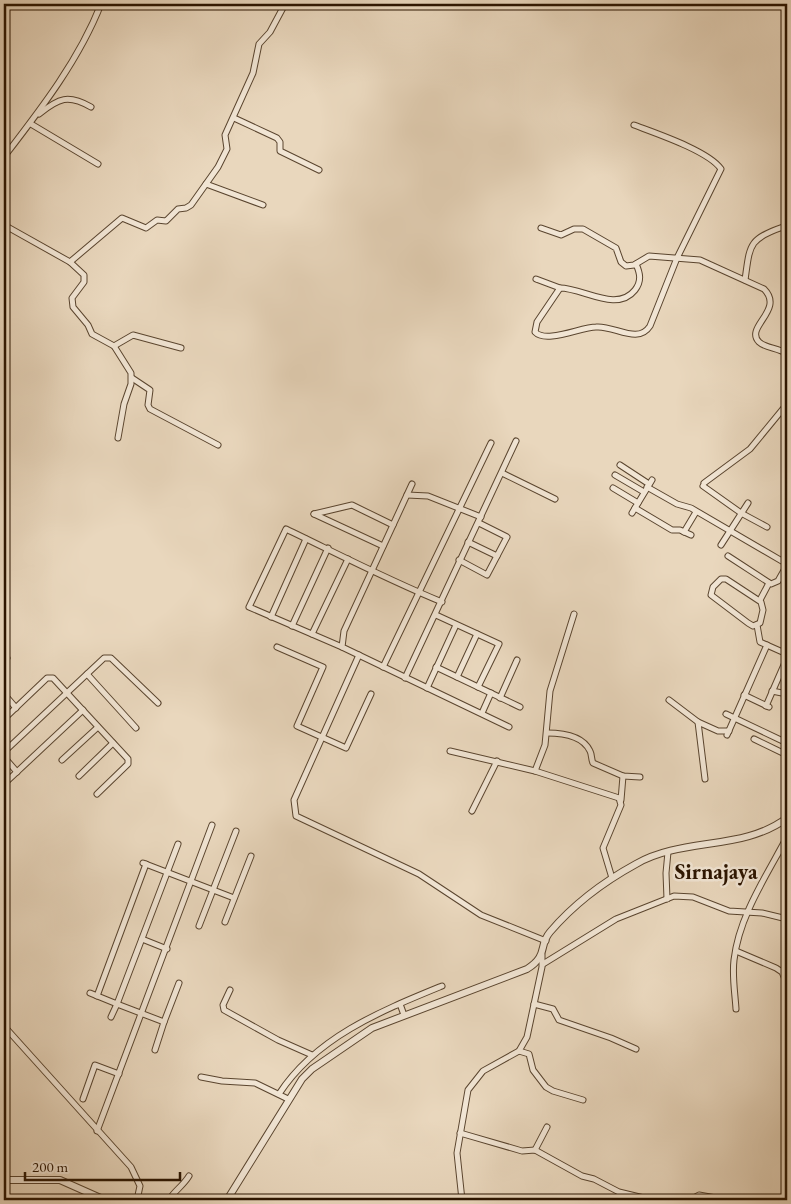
<svg xmlns="http://www.w3.org/2000/svg" width="791" height="1204" font-family="'EB Garamond',serif">
	<style>
		.lines { fill: none; stroke-linecap: round; stroke-linejoin: round }
		.minor-casing { stroke: #5a452f; stroke-width: 7 }
		.tertiary-casing { stroke: #5a452f; stroke-width: 8 }
		.minor { stroke: #f1e5d4; stroke-width: 5 }
		.tertiary { stroke: #f1e5d4; stroke-width: 6 }
		.labels { text-anchor: middle; stroke-width: 5; stroke-linejoin: round; paint-order: stroke }
		.quarter-label { font-size: 22px; font-weight: bold; fill: #2b1400; stroke: #f1e5d4 }
	</style>
	<rect width="100%" height="100%" fill="#e9d7bd"/>
	<filter id="stains"><feTurbulence type="fractalNoise" baseFrequency=".004" numOctaves="4"/><feColorMatrix values="0 0 0 0 .2 0 0 0 0 .09 0 0 0 0 .02 0 0 0 .5 -.17"/></filter>
	<radialGradient id="worn" r=".72"><stop offset=".6" stop-color="#630" stop-opacity="0"/><stop offset="1" stop-color="#630" stop-opacity=".3"/></radialGradient>
	<g class="lines">
		<g class="minor-casing">
			<g id="minor">
				<path d="M39,114C59,98 68,94 91,107"/>
				<path d="M234,118L277,138L280,142V151L319,170"/>
				<path d="M31,124L98,164"/>
				<path d="M634,125C655,133 709,151 721,169L677,258L650,326C638,345 614,325 596,327C581,327 546,344 535,332L537,322L560,288C583,288 617,313 635,290C642,281 640,273 636,264"/>
				<path d="M4,157C41,109 79,60 101,4"/>
				<path d="M206,184L263,205"/>
				<path d="M4,225L70,262L84,275V282L72,298L73,307L88,325L92,334L114,346L131,373V384L124,404L118,438"/>
				<path d="M541,228L561,235L574,229H583L616,248L621,262L626,266L634,265L649,256L700,260L764,289C785,310 744,327 759,342C765,348 779,348 787,354"/>
				<path d="M70,262L122,218L146,228L157,220L166,221L178,209L186,208L191,205L218,167L227,149L225,135L253,73L259,44L270,32L285,4"/>
				<path d="M536,279L560,288"/>
				<path d="M745,280C750,245 748,239 783,227"/>
				<path d="M114,346L133,335L181,348"/>
				<path d="M132,378L150,390L148,405L150,409L218,445"/>
				<path d="M620,465L649,484"/>
				<path d="M502,473L555,499"/>
				<path d="M615,475L644,492"/>
				<path d="M704,483L750,449L787,404"/>
				<path d="M412,484L344,631L342,647L509,727"/>
				<path d="M703,486L741,513L767,527"/>
				<path d="M647,487L677,504L691,508L787,564"/>
				<path d="M613,488L638,503"/>
				<path d="M407,495L428,496L481,517"/>
				<path d="M635,508L672,530H680L691,535"/>
				<path d="M632,513L652,480"/>
				<path d="M314,514L352,505L393,525"/>
				<path d="M314,514L383,546"/>
				<path d="M684,532L696,512"/>
				<path d="M468,542L497,556"/>
				<path d="M721,545L748,503"/>
				<path d="M728,556L771,584L778,581L787,565"/>
				<path d="M459,560L487,575L507,537L479,523"/>
				<path d="M721,579H726L761,602L763,610L760,623L753,626L748,623L711,595L713,587Z"/>
				<path d="M760,600L769,583"/>
				<path d="M436,615L499,644L478,687"/>
				<path d="M271,617L306,539"/>
				<path d="M757,625L760,642L787,654"/>
				<path d="M292,626L328,548"/>
				<path d="M312,634L348,559"/>
				<path d="M277,647L323,667L297,726L346,748L371,694"/>
				<path d="M342,647L249,607L286,529C338,554 388,580 442,602"/>
				<path d="M4,653L7,658L4,663"/>
				<path d="M359,655L294,800L296,816L419,874L481,915L546,941"/>
				<path d="M383,667L491,443"/>
				<path d="M436,667L520,707"/>
				<path d="M87,674L136,728"/>
				<path d="M457,677L477,634"/>
				<path d="M405,678L516,441"/>
				<path d="M427,688L456,625"/>
				<path d="M772,691L787,694"/>
				<path d="M4,694L16,708"/>
				<path d="M744,695L769,707"/>
				<path d="M500,698L517,660"/>
				<path d="M669,700L698,722L705,779"/>
				<path d="M766,706L787,658"/>
				<path d="M482,713L491,693"/>
				<path d="M726,714L787,743"/>
				<path d="M4,719L47,678H53L128,759V764L97,794"/>
				<path d="M698,722L718,731H729"/>
				<path d="M547,733C562,733 583,736 590,751C592,755 591,759 593,763L623,776L640,777"/>
				<path d="M727,735L767,645"/>
				<path d="M754,739L787,755"/>
				<path d="M450,751L535,771L619,798L621,805L603,848L612,878"/>
				<path d="M4,752L104,658H111L158,703"/>
				<path d="M4,757L17,772"/>
				<path d="M62,760L98,727"/>
				<path d="M535,771L545,745L550,691L574,614"/>
				<path d="M79,776L113,743"/>
				<path d="M4,784L83,710"/>
				<path d="M621,800L623,776"/>
				<path d="M472,811L497,761"/>
				<path d="M143,863L234,898"/>
				<path d="M667,899L666,873L668,852"/>
				<path d="M225,922L251,856"/>
				<path d="M199,926L236,831"/>
				<path d="M142,939L167,949"/>
				<path d="M736,951L776,968L782,972L787,984"/>
				<path d="M543,964L616,919L674,896L693,897L729,911L762,913L787,919"/>
				<path d="M230,990L223,1005L224,1010L278,1040L312,1055"/>
				<path d="M90,993L117,1004L178,844"/>
				<path d="M97,996L146,864"/>
				<path d="M400,1004L404,1015"/>
				<path d="M534,1004L553,1009L559,1020L611,1038L636,1049"/>
				<path d="M736,1009C735,993 732,976 734,960C739,916 767,875 787,837"/>
				<path d="M111,1017L117,1004L164,1022L155,1050"/>
				<path d="M164,1022L179,983"/>
				<path d="M4,1026L131,1167L140,1186L137,1200"/>
				<path d="M519,1051L529,1054L533,1070L546,1087L553,1091L583,1100"/>
				<path d="M201,1077L222,1081L255,1083L288,1099"/>
				<path d="M279,1094C316,1037 381,1011 442,986"/>
				<path d="M83,1099L95,1065L119,1074"/>
				<path d="M97,1131L212,825"/>
				<path d="M460,1133L522,1151L535,1150L582,1176L594,1179L619,1192L652,1200"/>
				<path d="M535,1150L547,1127"/>
				<path d="M169,1200C174,1191 183,1186 189,1176"/>
				<path d="M462,1200L457,1153L468,1090L483,1071L519,1051L527,1037L542,967V955"/>
				<path d="M690,1200L699,1195L727,1200"/>
			</g>
		</g>
		<g class="tertiary-casing">
			<g id="tertiary">
				<path d="M4,1180H60L105,1200"/>
				<path d="M227,1200L302,1079L312,1069L372,1028L527,969C549,955 538,946 550,932C573,905 605,881 636,864C683,837 743,851 787,818"/>
			</g>
		</g>
		<use href="#minor" class="minor"/>
		<use href="#tertiary" class="tertiary"/>
	</g>
	<g class="labels">
		<g class="quarter-label">
			<text x="716" y="879">Sirnajaya</text>
		</g>
	</g>
	<rect width="791" height="1204" fill="none" stroke="#e9d7bd" stroke-width="20"/>
	<rect x="5" y="5" width="781" height="1194" fill="none" stroke="#2b1400" stroke-width="2.5"/>
	<rect x="10" y="10" width="771" height="1184" fill="none" stroke="#2b1400"/>
	<path d="M25 1172v8h155v-8" fill="none" stroke="#2b1400" stroke-width="2.5"/>
	<text x="32" y="1172" font-size="15" fill="#2b1400" stroke="#f1e5d4" stroke-width="4" paint-order="stroke">200 m</text>
	<rect width="100%" height="100%" filter="url(#stains)"/>
	<rect width="100%" height="100%" fill="url(#worn)"/>
</svg>
